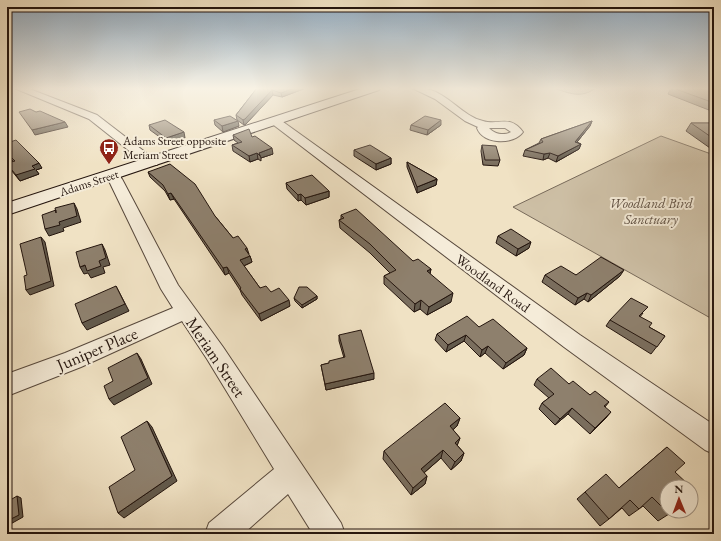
<svg xmlns="http://www.w3.org/2000/svg" width="721" height="541" font-family="'EB Garamond',serif">
	<style>
		.green { fill: #cdbfa5; stroke: #786a5a }
		.lines { fill: none; stroke-linecap: round; stroke-linejoin: round }
		.street-casing { stroke: #57483c; stroke-width: 2 }
		.secondary-casing { stroke: #24150e; stroke-width: 2 }
		.street { fill: #f5ecd9; fill-rule: evenodd }
		.secondary { fill: #f5ecd9; fill-rule: evenodd }
		.wall { fill: #7a6e5e; stroke: #24150e }
		.shaded-wall { fill: #635a4c; stroke: #24150e }
		.building { fill: #8e806d; stroke: #24150e }
		.labels { text-anchor: middle; stroke-width: 4; stroke-linejoin: round; paint-order: stroke }
		.far-poi-label { font-size: 12px; fill: #24150e; stroke: #f5ecd9; text-anchor: start }
		.far-street-label { font-size: 12px; fill: #24150e; stroke: #f5ecd9 }
		.park-label { font-size: 14px; font-style: italic; fill: #5f5043; stroke: #f5ecd9 }
		.street-label { font-size: 14px; fill: #24150e; stroke: #f5ecd9 }
		.near-street-label { font-size: 17px; fill: #24150e; stroke: #f5ecd9 }
	</style>
	<rect width="100%" height="100%" fill="#f0e2c4"/>
	<filter id="stains"><feTurbulence type="fractalNoise" baseFrequency=".005" numOctaves="4"/><feColorMatrix values="0 0 0 0 .2 0 0 0 0 .09 0 0 0 0 .02 0 0 0 .5 -.17"/></filter>
	<radialGradient id="worn" r=".72"><stop offset=".6" stop-color="#630" stop-opacity="0"/><stop offset="1" stop-color="#630" stop-opacity=".3"/></radialGradient>
	<g class="green">
		<path d="M553,88H596C580,99 570,93 553,88Z"/>
		<path d="M661,136L714,155V320L513,207Z"/>
	</g>
	<g class="lines">
		<g class="street-casing">
			<g id="street">
				<path d="M14,88H27L97,115L158,162L157,165H147L89,119Z"/>
				<path d="M412,88C416,88 422,87 427,89C449,94 462,116 483,121C499,126 510,114 523,132C514,145 483,145 477,128L478,127L465,121L435,99ZM489,128H505L511,132C504,136 494,134 489,128Z"/>
				<path d="M275,118L279,119L580,335L714,425V454L705,450L564,347L271,123L270,121L271,119Z"/>
				<path d="M111,172L116,173L122,179L178,285L223,347L341,523L345,534H313L288,494L243,534H205L209,523L274,469L207,359L182,321L81,367L7,396V374L65,353L173,308L161,289L109,181L104,176L106,173Z"/>
			</g>
		</g>
		<g class="secondary-casing">
			<path id="secondary" d="M363,88H380L379,90L7,215V203Z"/>
		</g>
		<use href="#street" class="street"/>
		<use href="#secondary" class="secondary"/>
	</g>
	<g class="wall">
		<path d="M257,88H306L282,97L273,95L246,124L244,125L237,120L236,115Z"/>
		<path d="M671,88H711L714,89V112L668,94Z"/>
		<path d="M214,120L239,126L223,132L215,125Z"/>
		<path d="M592,121L590,126L577,142L581,144L579,149L556,162L548,158L543,160L523,156L525,150L539,143L541,139Z"/>
		<path d="M691,123H714V148H710L686,131Z"/>
		<path d="M149,125L185,138L168,143L150,130Z"/>
		<path d="M411,125H441L427,135L410,130Z"/>
		<path d="M233,135L252,137L273,154L261,158V161L258,159L250,162L233,151L232,145L238,143L234,140Z"/>
		<path d="M7,143L42,168L36,170L39,174L20,181L7,165L13,161L7,155Z"/>
		<path d="M482,145L500,160L498,166L483,165L481,151Z"/>
		<path d="M354,150L391,158V164L376,170L354,156Z"/>
		<path d="M407,162L437,179L436,185L417,193L407,167Z"/>
		<path d="M148,172L215,216L233,238L250,256L252,262L244,266L260,288L271,292L290,306L261,321L242,295L240,290L229,273L225,275L174,199L170,200L165,191L150,177Z"/>
		<path d="M286,183L329,191V197L306,205L301,200L298,201L287,189Z"/>
		<path d="M341,215L413,261L431,269L430,274L451,302L427,315L420,309L414,312L384,284V276L390,273L370,253L340,228L339,220L341,219Z"/>
		<path d="M498,236L529,248L516,256L496,243Z"/>
		<path d="M545,275H576L620,276L588,302L584,299L575,305L542,282Z"/>
		<path d="M317,296V299L302,308L295,301L294,298Z"/>
		<path d="M643,313L640,317L649,327L665,336L651,354L606,326L610,320Z"/>
		<path d="M479,327L527,348L524,355L503,369L485,353L480,357L464,341L446,352L435,340L437,334Z"/>
		<path d="M339,335L374,379L326,390L321,365L329,363L344,358L339,341Z"/>
		<path d="M537,379L569,384L590,395L609,402L605,407L606,418L590,434L568,414L555,425L539,409L542,403L549,398L534,385Z"/>
		<path d="M460,418L457,426L453,430L460,438L457,445L464,453L461,461L451,470L441,458L424,473L427,476L425,484L411,495L383,459L384,451Z"/>
		<path d="M667,447L675,472L669,514L658,521L643,506L639,509L629,516L622,508L609,519L600,526L577,499L585,492L619,488Z"/>
	</g>
	<g class="shaded-wall">
		<path d="M294,88H306L282,97L281,93Z"/>
		<path d="M272,90L273,95L246,124L244,125L243,120Z"/>
		<path d="M441,120V125L427,135L428,130Z"/>
		<path d="M238,121L239,126L223,132L222,126Z"/>
		<path d="M592,121L590,126L573,147L575,142Z"/>
		<path d="M65,122L68,127L35,135L32,130Z"/>
		<path d="M184,132L185,138L168,143L166,138Z"/>
		<path d="M581,144L579,149L556,162L558,156Z"/>
		<path d="M272,148L273,154L261,158L259,153Z"/>
		<path d="M257,153L258,159L250,162L249,156Z"/>
		<path d="M550,153L548,158L543,160L544,154Z"/>
		<path d="M391,158V164L376,170V164Z"/>
		<path d="M39,163L42,168L36,170L39,174L20,181L16,175L32,166Z"/>
		<path d="M437,179L436,185L417,193V187Z"/>
		<path d="M329,191V197L306,205L305,198Z"/>
		<path d="M171,193L174,199L170,200L168,194Z"/>
		<path d="M301,194V200L298,201V195Z"/>
		<path d="M74,203L77,209L81,222L63,228L64,231L49,236L45,229L59,222Z"/>
		<path d="M41,237L45,242L54,286L30,295L26,290Z"/>
		<path d="M531,242L529,248L516,256L518,249Z"/>
		<path d="M102,244L105,250L110,265L103,267L105,273L91,278L88,273L84,274L80,267L99,261Z"/>
		<path d="M247,248L249,254L245,249Z"/>
		<path d="M250,256L252,262L241,267L240,260Z"/>
		<path d="M227,267L229,273L225,275L223,268Z"/>
		<path d="M431,269L429,277L427,271Z"/>
		<path d="M624,270L620,276L588,302L591,295Z"/>
		<path d="M116,286L129,311L87,330L82,323Z"/>
		<path d="M453,293L451,302L427,315L429,307Z"/>
		<path d="M587,293L584,299L575,305L578,298Z"/>
		<path d="M317,296V299L302,308V305Z"/>
		<path d="M289,300L290,306L261,321L259,314Z"/>
		<path d="M421,300L420,309L414,312L415,304Z"/>
		<path d="M466,335L464,341L446,352L448,345Z"/>
		<path d="M488,346L485,353L480,357L482,350Z"/>
		<path d="M527,348L524,355L503,369L506,363Z"/>
		<path d="M137,353L141,359L152,384L114,405L109,399Z"/>
		<path d="M374,373V379L326,390L325,384Z"/>
		<path d="M572,408L568,414L555,425L560,419Z"/>
		<path d="M611,412L606,418L590,434L595,428Z"/>
		<path d="M460,418L457,426L447,435L450,426Z"/>
		<path d="M147,421L152,427L177,481L124,518L118,513L172,476Z"/>
		<path d="M460,438L457,446L455,443Z"/>
		<path d="M443,450L441,458L419,477L421,469Z"/>
		<path d="M464,453L461,461L451,470L455,462Z"/>
		<path d="M427,476L425,484L411,495L413,488Z"/>
		<path d="M17,496L21,498L23,517L7,526V521Z"/>
	</g>
	<g class="building">
		<path d="M257,88H294L281,93L272,90L245,119L243,120L236,115Z"/>
		<path d="M673,88H711L714,89V103Z"/>
		<path d="M30,109L36,112L40,111L65,122L32,130L19,112Z"/>
		<path d="M230,116L238,121L222,126L214,120Z"/>
		<path d="M425,116L441,120L428,130L411,125Z"/>
		<path d="M165,120L184,132L166,138L149,125Z"/>
		<path d="M592,121L575,142L581,144L558,156L550,153L544,154L525,150L543,142L541,139Z"/>
		<path d="M691,123H714V139Z"/>
		<path d="M249,129L252,137L255,136L272,148L259,153L260,156L257,153L249,156L232,145L242,142L233,135Z"/>
		<path d="M16,140L39,163L32,166L35,169L16,175L7,164V163L15,161L7,153V143Z"/>
		<path d="M370,145L391,158L376,164L354,150Z"/>
		<path d="M482,145L496,146L500,160H485Z"/>
		<path d="M407,162L437,179L417,187Z"/>
		<path d="M170,164L195,184L215,216L233,238L238,236L247,248L245,249L250,256L240,260L260,288L266,286L271,292L279,288L289,300L259,314L240,289L241,288L227,267L223,268L171,193L168,194L163,185L148,172Z"/>
		<path d="M312,175L329,191L305,198L301,194L298,195L286,183Z"/>
		<path d="M74,203L77,216L59,222L60,225L45,229L42,215L56,210V213L55,208Z"/>
		<path d="M356,209L413,261L418,259L431,269L427,271L453,293L429,307L421,300L415,304L384,276L396,270L370,244L339,220L344,218L341,215Z"/>
		<path d="M511,229L531,242L518,249L498,236Z"/>
		<path d="M41,237L51,281L26,290L24,276L27,275L20,244Z"/>
		<path d="M102,244L106,258L99,261L101,266L87,271L85,265L80,267L76,252Z"/>
		<path d="M601,257L624,270L591,295L587,293L578,298L545,275L561,266L576,275Z"/>
		<path d="M116,286L125,304L82,323L75,304Z"/>
		<path d="M299,287H307L317,296L302,305L294,298Z"/>
		<path d="M631,298L648,307L639,316L652,323L649,327L665,336L657,347L610,320Z"/>
		<path d="M467,316L479,327L493,319L527,348L506,363L488,346L482,350L466,335L448,345L437,334Z"/>
		<path d="M361,330L374,373L325,384L321,365L329,363V361L345,357L339,335Z"/>
		<path d="M137,353L148,378L109,399L104,386L113,381L108,368Z"/>
		<path d="M551,368L569,384L573,381L590,395L595,391L609,402L604,406L611,412L595,428L572,408L560,419L542,403L554,394L537,379Z"/>
		<path d="M445,403L460,418L450,426L460,438L455,443L464,453L455,462L443,450L421,469L427,476L413,488L384,451Z"/>
		<path d="M147,421L172,476L118,513L109,487L135,470L121,437Z"/>
		<path d="M667,447L685,463L675,472L691,487H667V511H672L669,514L652,497L639,509L630,500L609,519L585,492L606,474L619,488Z"/>
		<path d="M691,487L693,489L691,492Z"/>
		<path d="M17,496L19,515L7,521V502Z"/>
		<path d="M455,530L459,534H452Z"/>
	</g>
	<linearGradient id="sky" x2="0" y2="1"><stop stop-color="#8faac1"/><stop offset="0.54" stop-color="#f8f2e4"/><stop offset="1" stop-color="#f8f2e4" stop-opacity="0"/></linearGradient>
	<rect width="721" height="164" fill="url(#sky)"/>
	<defs>
		<g id="bus-pin" transform="scale(1)"><path d="M0 17L-7.5 6A9.5 9.5 0 1 1 7.5 6Z" fill="#8f2418" stroke="#f5ecd9"/><path d="M-5-6H5V4H4V6H2V4H-2V6H-4V4H-5ZM-3.5-4V0h7V-4ZM-3.5 1.2v1.5H-2V1.2ZM2 1.2v1.5H3.5V1.2Z" fill="#fff"/></g>
	</defs>
	<g fill-rule="evenodd">
		<use href="#bus-pin" x="109" y="148"/>
	</g>
	<g class="labels">
		<g class="far-poi-label">
			<text x="123" y="145">Adams Street opposite<tspan x="123" dy="14">Meriam Street</tspan></text>
		</g>
		<g class="far-street-label">
			<text transform="translate(89 183) rotate(-18)" y="4">Adams Street</text>
		</g>
		<g class="park-label">
			<text x="651" y="208">Woodland Bird<tspan x="651" dy="16">Sanctuary</tspan></text>
		</g>
		<g class="street-label">
			<text transform="translate(493 283) rotate(36)" y="5">Woodland Road</text>
		</g>
		<g class="near-street-label">
			<text transform="translate(97 349) rotate(-23)" y="6">Juniper Place</text>
			<text transform="translate(216 357) rotate(56)" y="6">Meriam Street</text>
		</g>
	</g>
	<rect width="721" height="541" fill="none" stroke="#f0e2c4" stroke-width="24"/>
	<rect x="8" y="8" width="705" height="525" fill="none" stroke="#24150e" stroke-width="2"/>
	<rect x="12" y="12" width="697" height="517" fill="none" stroke="#24150e"/>
	<g transform="translate(679 499) rotate(359)"><circle r="19" fill="#f5ecd9" stroke="#a19688"/>
	<path d="M0-3L7 15L0 10L-7 15Z" fill="#8f2418"/>
	<text y="-6" font-size="11" font-weight="bold" text-anchor="middle" fill="#24150e">N</text>
	</g>
	<rect width="100%" height="100%" filter="url(#stains)"/>
	<rect width="100%" height="100%" fill="url(#worn)"/>
</svg>
